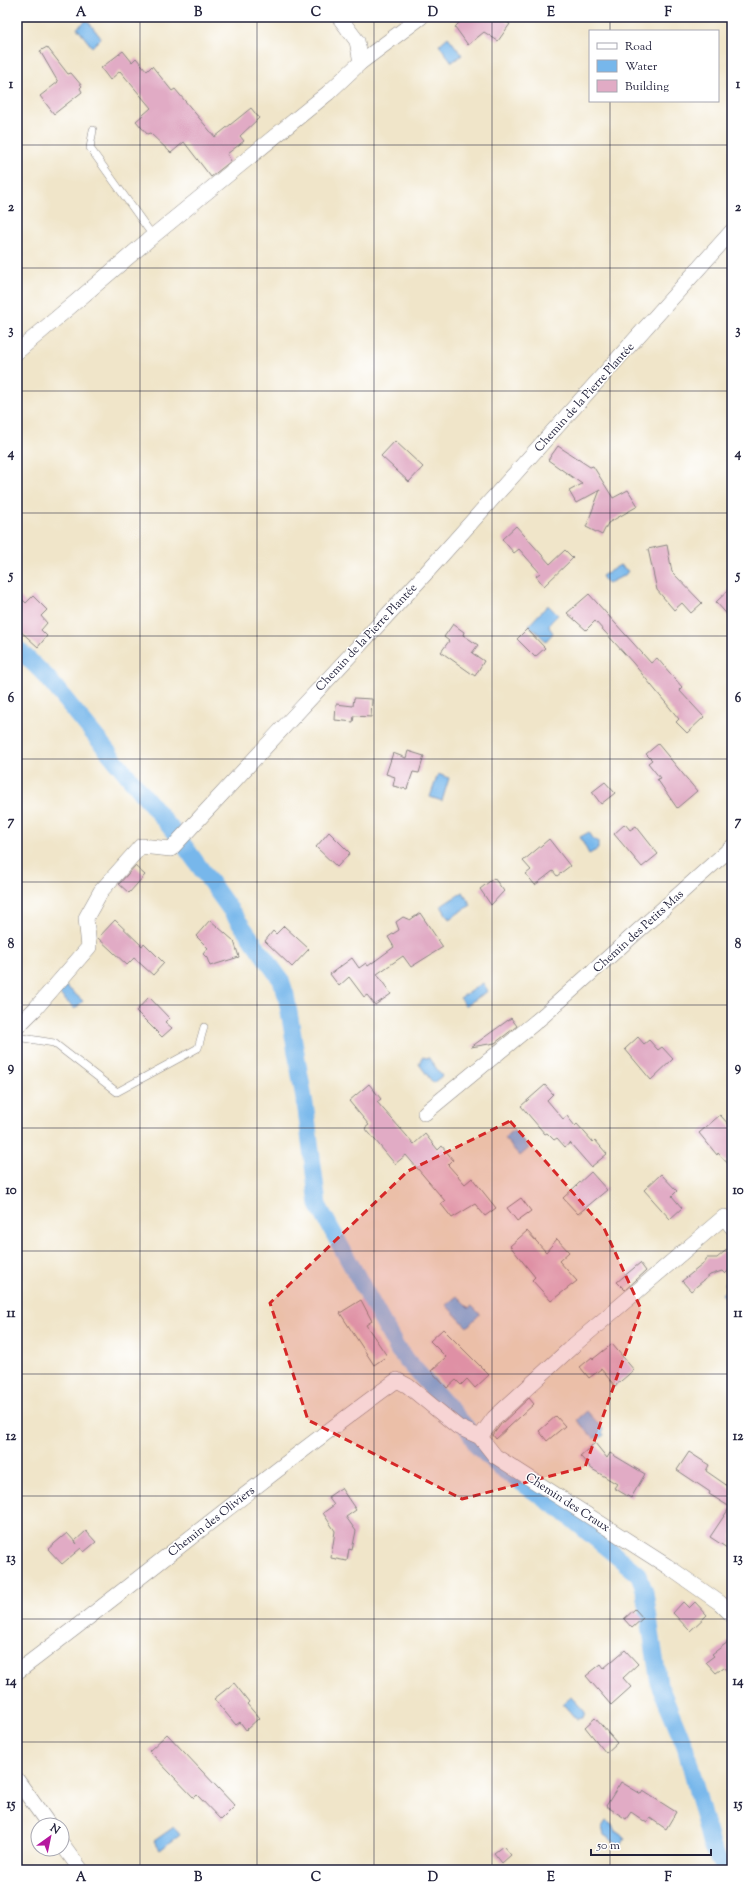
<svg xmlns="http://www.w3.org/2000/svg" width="749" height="1887" font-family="'Sorts Mill Goudy',serif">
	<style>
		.water { fill: #77b7eb; stroke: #4c6c93 }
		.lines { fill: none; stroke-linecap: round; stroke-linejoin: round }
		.canal { stroke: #77b7eb; stroke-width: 17 }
		.building { fill: #e1abc5 }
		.lane-casing { stroke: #898482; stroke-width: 8 }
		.street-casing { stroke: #898482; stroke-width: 16 }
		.lane { stroke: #fff; stroke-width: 7 }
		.street { stroke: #fff; stroke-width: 15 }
		.marked { fill: #d62828; fill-opacity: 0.2; stroke: #d62828; stroke-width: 3; stroke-dasharray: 8 5; stroke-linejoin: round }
		.grid { fill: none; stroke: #22223b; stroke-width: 1; stroke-opacity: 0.55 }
		.labels { text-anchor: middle; stroke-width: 3; stroke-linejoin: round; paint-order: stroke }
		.street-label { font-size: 12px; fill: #22223b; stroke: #fff }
		.neatline { fill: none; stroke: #22223b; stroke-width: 1.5 }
		.grid-label { font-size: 13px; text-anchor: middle; font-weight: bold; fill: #22223b }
	</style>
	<rect width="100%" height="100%" fill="#fff"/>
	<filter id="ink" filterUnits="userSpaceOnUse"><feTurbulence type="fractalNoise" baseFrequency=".025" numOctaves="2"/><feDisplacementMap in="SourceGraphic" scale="8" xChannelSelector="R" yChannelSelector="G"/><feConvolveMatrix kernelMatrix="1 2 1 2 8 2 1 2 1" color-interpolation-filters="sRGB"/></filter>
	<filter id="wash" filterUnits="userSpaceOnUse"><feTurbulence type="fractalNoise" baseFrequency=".012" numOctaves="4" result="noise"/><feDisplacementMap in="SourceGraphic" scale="16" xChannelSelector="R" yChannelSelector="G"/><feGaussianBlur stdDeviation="0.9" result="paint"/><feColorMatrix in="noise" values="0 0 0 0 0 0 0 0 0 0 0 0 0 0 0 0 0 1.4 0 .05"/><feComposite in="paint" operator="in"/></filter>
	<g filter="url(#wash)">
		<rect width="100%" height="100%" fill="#f0e5c9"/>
		<g class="water">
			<path d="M87,20L101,38L92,47L77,28Z"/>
			<path d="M448,37L462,55L452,62L439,45Z"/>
			<path d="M620,565L628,571L625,575L607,584L602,576Z"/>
			<path d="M547,606H549L558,615L550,623L549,627L553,633L546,641L529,625Z"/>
			<path d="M438,774L449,778L442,801L430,797Z"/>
			<path d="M589,832L594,840L598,841V849L589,854L580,837Z"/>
			<path d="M463,892L471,905L449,919L441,906Z"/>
			<path d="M483,983L488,991L465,1006L460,998Z"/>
			<path d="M66,986L83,1001L75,1009L59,994Z"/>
			<path d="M422,1057L427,1058L428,1057L442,1076L433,1083L419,1064Z"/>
			<path d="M513,1130L529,1148L520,1156L504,1138Z"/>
			<path d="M732,1278V1298L728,1302L722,1294L727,1289L725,1284Z"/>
			<path d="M457,1296L469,1308L472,1306L480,1314L467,1327L446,1305Z"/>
			<path d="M587,1411L604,1430L602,1432L604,1435L598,1439L596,1437L594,1439L577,1420Z"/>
			<path d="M571,1697L585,1712L583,1718L576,1719L563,1704Z"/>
			<path d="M606,1821L612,1825L614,1830L625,1838L620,1846L604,1835L602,1827Z"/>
			<path d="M174,1827L180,1835L160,1850L154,1841Z"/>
		</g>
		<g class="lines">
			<g class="canal">
				<path d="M17,648L46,676L178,837"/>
				<path d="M183,844L281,980L286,995L306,1110L318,1205L398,1350L467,1428L477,1446L500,1468L562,1511L638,1574L645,1592L659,1684L685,1746L711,1845L724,1870"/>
			</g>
		</g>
		<g id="blocks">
			<g class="building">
				<path d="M454,17H499L510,24L498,41L484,32L468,45L455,27L459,23Z"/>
				<path d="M47,47L68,74L71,73L82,86L80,88L82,92L54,114L40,96L58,82L40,51Z"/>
				<path d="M123,51L132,62L136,58L147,71L152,66L172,91L175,89L215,137L251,108L259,118L240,136L244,141L227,154L231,161L211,177L184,142L171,153L150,133L147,134L136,121L151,108L120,71L110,80L101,68Z"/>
				<path d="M395,441L423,467L409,482L381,456Z"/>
				<path d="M558,446L590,467L593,466L613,498L628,490L638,506L608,523L602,535L586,527L600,490L576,503L569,491L582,484L548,460Z"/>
				<path d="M516,526L550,564L565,550L573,558L544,586L536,576L540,573L519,549L514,553L502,539Z"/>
				<path d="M667,545L672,572L702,603L691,613L682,603L674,610L657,590L648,549Z"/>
				<path d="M732,587V620L716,602Z"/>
				<path d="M17,594L26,603L33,596L47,610L41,616L47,623L41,630L47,636L38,647L17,628Z"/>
				<path d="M589,594L651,663L657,658L682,687L679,690L704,717L687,733L676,722L679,719L633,663L595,621L586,630L567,613Z"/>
				<path d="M453,624L464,632L463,635L478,645L472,653L484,661L475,676L441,652L449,641L444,637Z"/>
				<path d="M527,629L545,648L535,657L517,639Z"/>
				<path d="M354,698L372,699L371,717L354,716L353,722L335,720L336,704L353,706Z"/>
				<path d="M658,744L697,791L677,808L657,779L660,778L648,763L652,760L646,754Z"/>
				<path d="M408,751L424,756L419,773L413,772L407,789L393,786L395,777L386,774L393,753L406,758Z"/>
				<path d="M605,782L615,793L601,804L592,792Z"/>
				<path d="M625,824L630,830L636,826L658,854L642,867L614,834Z"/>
				<path d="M329,832L350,853L337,867L316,847Z"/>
				<path d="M549,839L570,866L557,876L553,871L535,885L526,874L531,870L523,861Z"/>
				<path d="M135,866L145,875L129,893L119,884Z"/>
				<path d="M494,878L504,891L491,905L480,889Z"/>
				<path d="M420,913L443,947L411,967L403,956L377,974L391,994L375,1005L367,995L364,997L349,977L339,986L330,974L352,958L359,968L366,963L368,966L394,947L388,937L399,930L396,922L403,917L410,920Z"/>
				<path d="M115,920L142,946L144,943L164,963L153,975L134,958L127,965L98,938Z"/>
				<path d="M210,920L234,941L239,957L210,966L207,958L203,954L208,948L196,936Z"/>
				<path d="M284,926L309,949L292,967L265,941L273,931L276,934Z"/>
				<path d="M149,997L169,1018L165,1022L172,1028L162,1037L136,1011Z"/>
				<path d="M511,1018L517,1026L495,1043L471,1047Z"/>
				<path d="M638,1037L644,1044L649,1040L658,1050L662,1047L673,1059L651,1080L625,1049Z"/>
				<path d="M369,1084L381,1099L377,1102L414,1144L425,1134L438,1150L442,1146L453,1160L448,1165L465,1184L472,1178L496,1208L485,1216L475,1204L452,1218L441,1204L445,1201L406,1155L395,1164L365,1128L369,1125L349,1101Z"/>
				<path d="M545,1085L553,1094L547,1100L563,1119L567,1116L575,1126L577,1124L593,1142L595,1140L607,1154L591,1167L570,1143L565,1147L557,1138L554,1140L547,1133L545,1134L521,1106Z"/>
				<path d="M720,1115L732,1128V1168L718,1153L717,1155L699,1133Z"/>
				<path d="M591,1172L607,1190L578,1214L563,1198Z"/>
				<path d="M661,1174L677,1191L672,1196L682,1208L670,1219L644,1190Z"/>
				<path d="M521,1198L531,1211L517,1221L507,1208Z"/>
				<path d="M527,1231L546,1252L557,1239L569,1252L559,1261L577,1281L551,1301L532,1280L535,1277L510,1246Z"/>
				<path d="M732,1245V1267L725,1274L722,1271L710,1275L691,1291L682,1281L702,1265L707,1258H717Z"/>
				<path d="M640,1263L646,1271L625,1290L617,1282Z"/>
				<path d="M361,1300L372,1321L366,1325L387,1356L374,1365L340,1313Z"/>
				<path d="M443,1329L489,1375L475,1388L467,1379L461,1385L456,1380L447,1388L431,1371L446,1357L430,1341Z"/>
				<path d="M612,1344L634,1370L615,1386L601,1369L589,1378L580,1367L592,1357L593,1359Z"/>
				<path d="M529,1398L534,1404L496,1439L493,1435L501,1424Z"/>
				<path d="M556,1416L565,1426L547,1441L539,1431Z"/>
				<path d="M595,1443L607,1458L610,1453L645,1474L631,1498L614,1488L617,1484L592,1469L580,1456Z"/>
				<path d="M689,1452L709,1465L706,1471L732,1489V1541L727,1548L710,1537L730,1507L709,1494L710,1492L677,1470Z"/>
				<path d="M341,1488L356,1510L346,1517L356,1531L352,1550L349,1549L347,1561L331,1558L335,1531L323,1513L334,1505L328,1497Z"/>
				<path d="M86,1531L96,1542L84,1552L81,1548L62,1564L48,1549L67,1533L77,1544L75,1541Z"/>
				<path d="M683,1602L689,1608L695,1602L707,1615L690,1631L673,1613Z"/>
				<path d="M635,1609L643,1618L632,1628L624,1619Z"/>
				<path d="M732,1639V1676L724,1667L716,1673L706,1662L714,1656L712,1654Z"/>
				<path d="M625,1650L638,1664L623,1678L631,1687L611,1705L586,1676L601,1664L604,1668Z"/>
				<path d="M234,1683L249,1702L247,1704L259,1718L246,1730L240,1722L236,1725L214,1699Z"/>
				<path d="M595,1718L617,1743L606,1753L585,1727Z"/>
				<path d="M167,1734L235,1806L221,1820L197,1795L194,1798L149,1751Z"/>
				<path d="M621,1782L641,1794L643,1791L676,1812L666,1829L650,1818L647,1823L631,1812L626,1819L606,1806Z"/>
				<path d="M503,1846L511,1855L502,1863L494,1853Z"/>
			</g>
		</g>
	</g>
	<g filter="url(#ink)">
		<use href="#blocks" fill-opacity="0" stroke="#898482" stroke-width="1"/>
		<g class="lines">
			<g class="lane-casing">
				<g id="lane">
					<path d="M93,130L90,148L153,236"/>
					<path d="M17,1037L54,1043L117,1092L198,1048L204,1027"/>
				</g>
			</g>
			<g class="street-casing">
				<g id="street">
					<path d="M339,17L357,41L361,62"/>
					<path d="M17,352L153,236L328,93L361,62L421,17"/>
					<path d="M17,1027L35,1009L89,947L86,918L101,891L141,846L171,849L417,583L732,231"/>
					<path d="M425,1113L544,1015L732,847"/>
					<path d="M480,1437L494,1418L574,1345L724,1217L732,1227"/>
					<path d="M17,1672C145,1576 267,1474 397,1380L408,1386L458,1427L480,1437L495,1456L667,1566L720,1603L732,1615"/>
					<path d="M17,1780L49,1825"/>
					<path d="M62,1844L81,1870"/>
				</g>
			</g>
			<use href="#lane" class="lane"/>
			<use href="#street" class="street"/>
		</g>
	</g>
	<path class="marked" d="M510,1121L604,1228L641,1309L585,1467L462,1499L308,1420L270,1303L408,1171Z"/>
	<path class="grid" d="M140,17V1870M257,17V1870M374,17V1870M492,17V1870M610,17V31M610,101V1870M17,145H732M17,268H732M17,391H732M17,513H732M17,636H732M17,759H732M17,882H732M17,1005H732M17,1128H732M17,1251H732M17,1374H732M17,1496H732M17,1619H732M17,1742H732"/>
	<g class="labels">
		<g class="street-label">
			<text transform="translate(584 397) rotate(-48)" y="4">Chemin de la Pierre Plantée</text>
			<text transform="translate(366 637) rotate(-47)" y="4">Chemin de la Pierre Plantée</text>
			<text transform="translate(638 931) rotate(-42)" y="4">Chemin des Petits Mas</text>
			<text transform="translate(568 1502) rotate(33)" y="4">Chemin des Craux</text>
			<text transform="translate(211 1521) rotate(-38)" y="4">Chemin des Oliviers</text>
		</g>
	</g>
	<rect width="749" height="1887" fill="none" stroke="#fff" stroke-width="44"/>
	<rect x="589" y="30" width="130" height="72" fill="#ffffff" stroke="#a7a7b1"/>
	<rect x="597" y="43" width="20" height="6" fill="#ffffff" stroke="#a7a7b1"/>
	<text x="625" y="50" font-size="12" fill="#22223b">Road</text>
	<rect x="597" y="60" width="20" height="12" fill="#77b7eb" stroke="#a7a7b1"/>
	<text x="625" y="70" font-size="12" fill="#22223b">Water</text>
	<rect x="597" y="80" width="20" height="12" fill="#e1abc5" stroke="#a7a7b1"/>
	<text x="625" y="90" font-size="12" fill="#22223b">Building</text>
	<g transform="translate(50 1837) rotate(33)"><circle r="19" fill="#ffffff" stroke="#a7a7b1"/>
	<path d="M0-3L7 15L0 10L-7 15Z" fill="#b5179e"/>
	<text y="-6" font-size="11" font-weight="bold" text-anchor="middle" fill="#22223b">N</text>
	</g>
	<path d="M591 1849v6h120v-6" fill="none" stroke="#22223b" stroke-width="2"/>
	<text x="597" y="1849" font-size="12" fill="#22223b" stroke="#ffffff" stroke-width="3" paint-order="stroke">50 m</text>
	<rect x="22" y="22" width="705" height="1843" class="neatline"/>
	<g class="grid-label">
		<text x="81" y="16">A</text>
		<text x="198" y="16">B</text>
		<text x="316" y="16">C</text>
		<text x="433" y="16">D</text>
		<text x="551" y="16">E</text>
		<text x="668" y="16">F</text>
		<text x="11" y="88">1</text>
		<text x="738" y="88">1</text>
		<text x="11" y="211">2</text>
		<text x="738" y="211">2</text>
		<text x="11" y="334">3</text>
		<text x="738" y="334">3</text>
		<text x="11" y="457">4</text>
		<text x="738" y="457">4</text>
		<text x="11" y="579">5</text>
		<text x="738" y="579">5</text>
		<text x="11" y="702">6</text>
		<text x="738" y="702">6</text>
		<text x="11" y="825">7</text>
		<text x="738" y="825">7</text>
		<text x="11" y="948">8</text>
		<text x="738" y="948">8</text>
		<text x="11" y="1071">9</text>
		<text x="738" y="1071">9</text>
		<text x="11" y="1194">10</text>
		<text x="738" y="1194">10</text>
		<text x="11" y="1317">11</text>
		<text x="738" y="1317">11</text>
		<text x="11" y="1440">12</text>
		<text x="738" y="1440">12</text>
		<text x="11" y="1562">13</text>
		<text x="738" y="1562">13</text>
		<text x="11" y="1685">14</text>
		<text x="738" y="1685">14</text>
		<text x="11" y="1808">15</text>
		<text x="738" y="1808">15</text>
		<text x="81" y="1881">A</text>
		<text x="198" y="1881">B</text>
		<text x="316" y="1881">C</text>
		<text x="433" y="1881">D</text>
		<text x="551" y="1881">E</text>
		<text x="668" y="1881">F</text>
	</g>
</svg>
